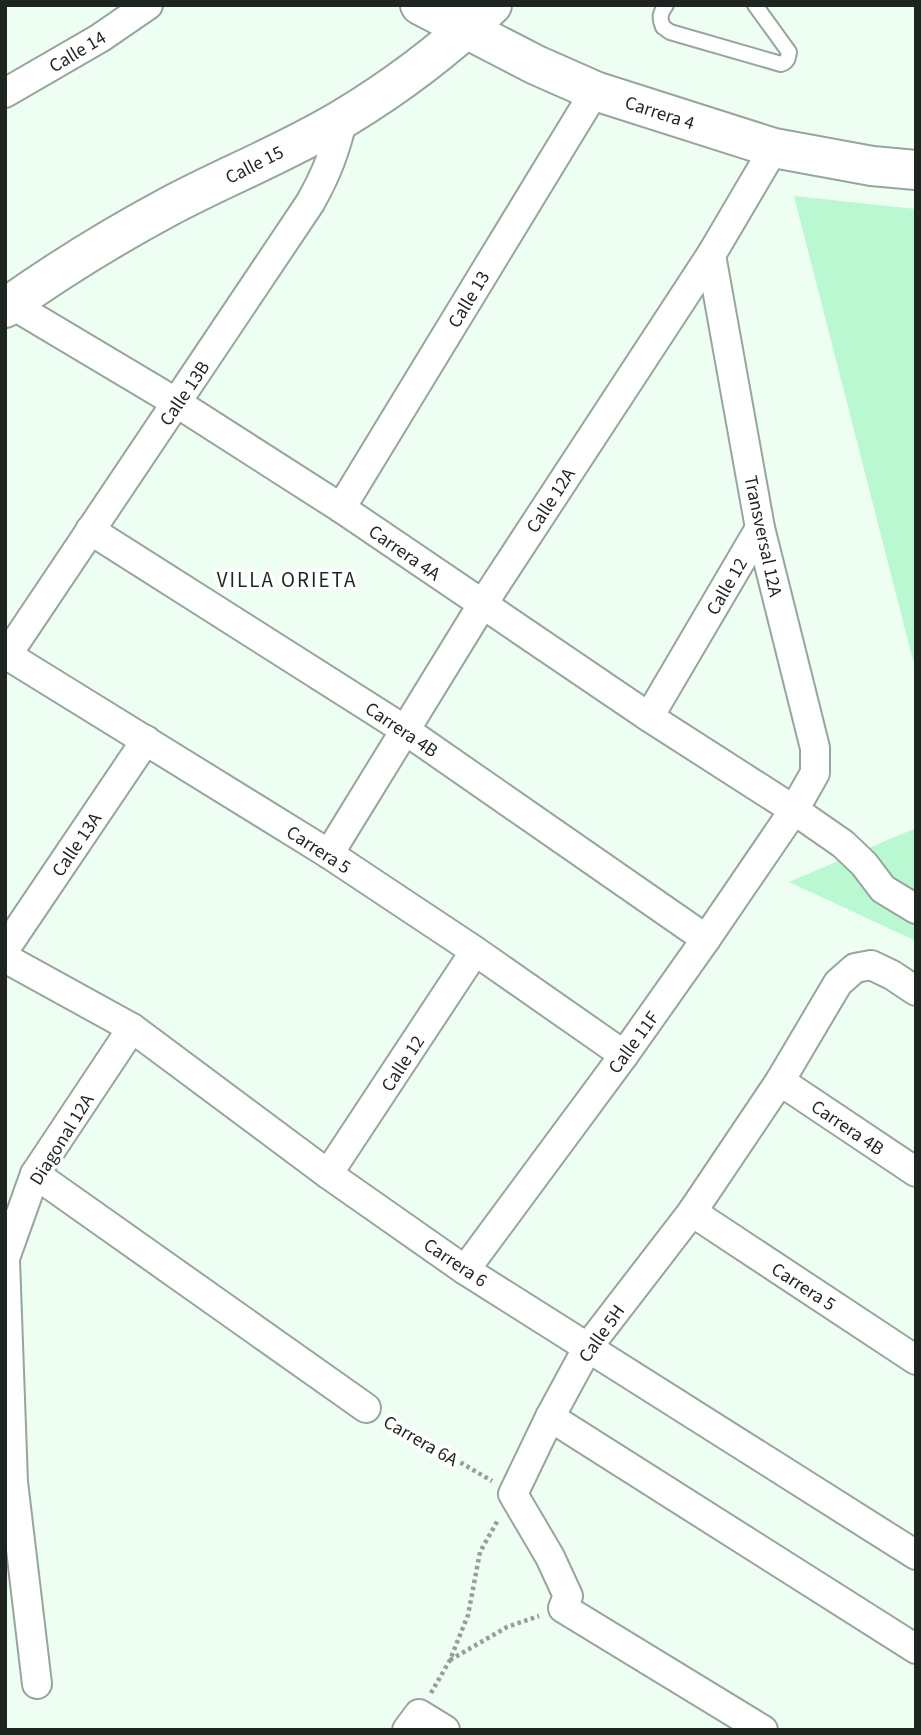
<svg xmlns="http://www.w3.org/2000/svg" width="921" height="1735" font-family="'Source Sans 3',sans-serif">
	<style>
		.green { fill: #b9f8d1 }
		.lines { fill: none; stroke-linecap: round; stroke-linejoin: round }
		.service-casing { stroke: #97a69c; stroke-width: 18 }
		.minor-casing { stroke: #97a69c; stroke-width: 32 }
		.secondary-casing { stroke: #97a69c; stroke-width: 42 }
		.primary-casing { stroke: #97a69c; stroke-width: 42 }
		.path { stroke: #939f97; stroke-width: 4.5; stroke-dasharray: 3.5 3.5; stroke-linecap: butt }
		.service { stroke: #fff; stroke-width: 14 }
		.minor { stroke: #fff; stroke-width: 28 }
		.secondary { stroke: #fff; stroke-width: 38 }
		.primary { stroke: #fff; stroke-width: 38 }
		.labels { text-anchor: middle; stroke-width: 7; stroke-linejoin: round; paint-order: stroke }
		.street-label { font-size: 19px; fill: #1e2420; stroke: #fff }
		.neighbourhood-label { font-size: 21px; letter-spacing: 2px; fill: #1e2420; stroke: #fff }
	</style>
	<rect width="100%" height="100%" fill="#eefef3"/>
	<g class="green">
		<path d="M794,196L916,209V672Z"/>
		<path d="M916,828V941L789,882Z"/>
	</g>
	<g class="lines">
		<g class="service-casing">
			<path id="service" d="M666,5C660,13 659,18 663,27L670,32L781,64C787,62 788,59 789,52L755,5"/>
		</g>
		<g class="minor-casing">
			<g id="minor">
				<path d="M5,93L100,38L148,5"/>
				<path d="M11,304L177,403L341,508L649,717L794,810L843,844L864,864L883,889L916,909"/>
				<path d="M341,508L595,91"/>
				<path d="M90,530L405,730L706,939"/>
				<path d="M7,655L329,854L475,951L624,1055"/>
				<path d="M5,658L310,203C327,173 335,151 343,118"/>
				<path d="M649,717L760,528"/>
				<path d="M329,854L482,605L711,255L774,148"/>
				<path d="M5,949L146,740"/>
				<path d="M5,958L132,1028L328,1174L465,1270L916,1555"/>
				<path d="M780,1081L916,1172"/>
				<path d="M35,1174L366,1408"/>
				<path d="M328,1174L475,951"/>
				<path d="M692,1212L916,1360"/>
				<path d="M5,1258L35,1174L132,1028"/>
				<path d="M5,1260L13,1482L37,1684"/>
				<path d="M465,1270L624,1055L706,939L794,810L815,773V748L760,528L711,255"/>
				<path d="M550,1417L916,1649"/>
				<path d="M407,1730L419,1714L445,1730"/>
				<path d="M763,1730L563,1608L568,1596L550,1557L513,1494L550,1417L588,1347L692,1212L780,1081L838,983L855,968L871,965L892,975L916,991"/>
			</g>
		</g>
		<g class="secondary-casing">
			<path id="secondary" d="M5,308C57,271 112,237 168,207C226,176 288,152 344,118C397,86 447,48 492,5"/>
		</g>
		<g class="primary-casing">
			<path id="primary" d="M420,5L536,65L595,91L774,148L872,166L916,170"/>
		</g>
		<g class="path">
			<path d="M388,1420L492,1481"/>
			<path d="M450,1660L507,1627L539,1616"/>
			<path d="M431,1693L450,1660L468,1615L480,1552L498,1520"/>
		</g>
		<use href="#service" class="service"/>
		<use href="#minor" class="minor"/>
		<use href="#secondary" class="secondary"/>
		<use href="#primary" class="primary"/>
	</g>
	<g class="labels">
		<g class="street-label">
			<text transform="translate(77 51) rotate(-31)" y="7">Calle 14</text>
			<text transform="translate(660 112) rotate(18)" y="7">Carrera 4</text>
			<text transform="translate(254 164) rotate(-27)" y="7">Calle 15</text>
			<text transform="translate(468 299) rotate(-59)" y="7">Calle 13</text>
			<text transform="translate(184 393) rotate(-56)" y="7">Calle 13B</text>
			<text transform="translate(550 500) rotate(-57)" y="7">Calle 12A</text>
			<text transform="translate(764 536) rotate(78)" y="7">Transversal 12A</text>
			<text transform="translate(405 552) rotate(35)" y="7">Carrera 4A</text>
			<text transform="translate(726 586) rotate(-60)" y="7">Calle 12</text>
			<text transform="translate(402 729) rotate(34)" y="7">Carrera 4B</text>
			<text transform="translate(76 844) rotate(-56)" y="7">Calle 13A</text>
			<text transform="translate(319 849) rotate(33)" y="7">Carrera 5</text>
			<text transform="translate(633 1042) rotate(-54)" y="7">Calle 11F</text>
			<text transform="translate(402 1063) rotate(-57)" y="7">Calle 12</text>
			<text transform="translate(848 1127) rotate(34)" y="7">Carrera 4B</text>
			<text transform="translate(61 1139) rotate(-58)" y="7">Diagonal 12A</text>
			<text transform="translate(456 1262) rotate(34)" y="7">Carrera 6</text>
			<text transform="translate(804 1286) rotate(33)" y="7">Carrera 5</text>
			<text transform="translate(601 1333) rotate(-55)" y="7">Calle 5H</text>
			<text transform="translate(421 1440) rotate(30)" y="7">Carrera 6A</text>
		</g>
		<g class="neighbourhood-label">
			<text x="287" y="587">VILLA ORIETA</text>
		</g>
	</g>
	<rect width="921" height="1735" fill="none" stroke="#1e2420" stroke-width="14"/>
</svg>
